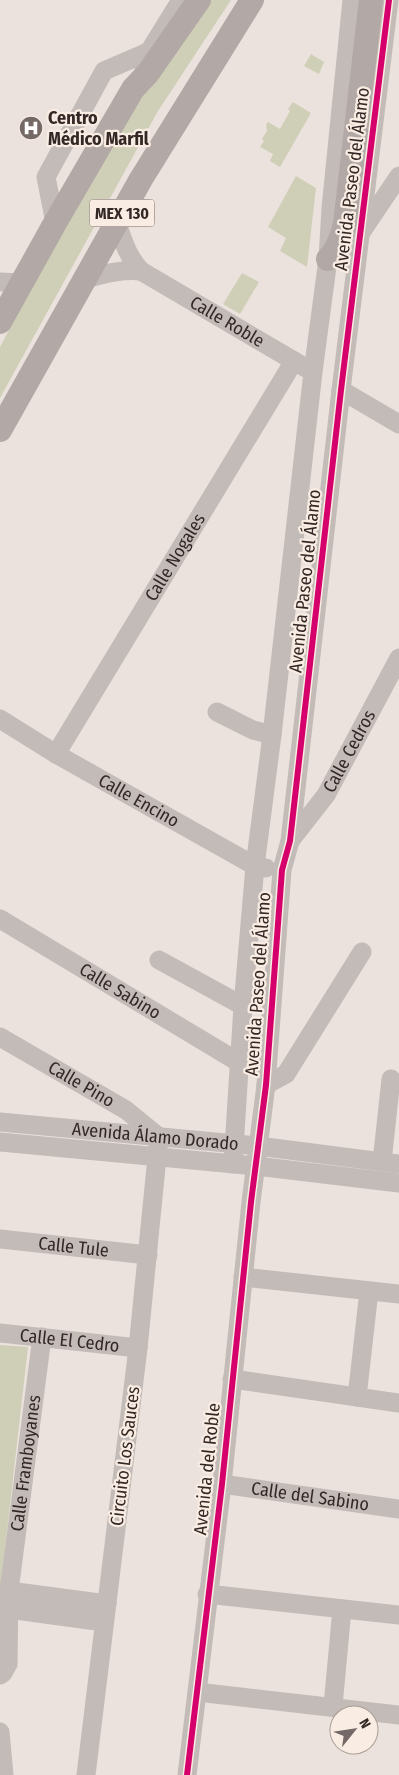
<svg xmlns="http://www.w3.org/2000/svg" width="399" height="1775" font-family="'Fira Sans Condensed',sans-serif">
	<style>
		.green { fill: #cfcfb7 }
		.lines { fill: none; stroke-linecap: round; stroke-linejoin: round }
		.minor { stroke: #c3bbb7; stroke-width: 19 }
		.major { stroke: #b2a9a6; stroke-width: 24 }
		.cycleway-casing { stroke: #f9ece3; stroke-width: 9 }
		.cycleway { stroke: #d6006c; stroke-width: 6 }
		.labels { text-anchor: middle; stroke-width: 4.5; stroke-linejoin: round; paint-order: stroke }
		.shield { fill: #f9ece3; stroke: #6f635f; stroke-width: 1 }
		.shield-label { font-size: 16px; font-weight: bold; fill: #342826 }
		.poi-label { font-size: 18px; font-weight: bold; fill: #342826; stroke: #f9ece3; text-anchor: start }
		.street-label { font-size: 18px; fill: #342826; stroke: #f9ece3 }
	</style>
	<rect width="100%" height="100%" fill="#ebe2dd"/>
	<g class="green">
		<path d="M208,0H231L158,111L0,398V347L22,305L102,156L164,60Z"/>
		<path d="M311,54L324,62L319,74L304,66Z"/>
		<path d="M293,102L311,113L280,167L270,161L273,154L260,147L264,141L262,139L267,131L266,125L268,122L280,129L290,111L288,109Z"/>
		<path d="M296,176L316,188L307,267L280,251L286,238L268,227Z"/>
		<path d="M242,273L259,282L240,314L223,304Z"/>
		<path d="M0,1345L28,1347L1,1584H0Z"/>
	</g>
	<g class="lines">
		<g class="minor">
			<path d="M142,63L181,0"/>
			<path d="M55,223L46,177L104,71L148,52"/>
			<path id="s1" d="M117,223C123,241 128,257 141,271L306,368"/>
			<path d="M362,231L399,176"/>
			<path d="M85,279C104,274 121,269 141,271"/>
			<path d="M0,282L21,283"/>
			<path d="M341,390L399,424"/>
			<path d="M217,712L253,730L272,735"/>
			<path id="s2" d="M0,719L56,754L255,866L266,868"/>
			<path id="s3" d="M56,754L294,361"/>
			<path id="s4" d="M290,841L326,795L399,658"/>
			<path id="s5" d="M0,919L240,1063"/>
			<path d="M159,960L243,1006"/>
			<path id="s6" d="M0,1037L126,1110L159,1137L138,1348L86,1775"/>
			<path d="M266,1085L286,1074L362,952"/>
			<path id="s7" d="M0,1122L258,1146L399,1164"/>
			<path d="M0,1142L256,1166L399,1183"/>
			<path d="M382,1162L391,1079"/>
			<path d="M233,1164L243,1006L255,866L272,735L313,372L328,259L331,208L352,0"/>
			<path id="s8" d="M0,1239L148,1255"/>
			<path d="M243,1277L399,1294"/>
			<path id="s9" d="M0,1333L138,1348"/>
			<path d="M232,1379L399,1403"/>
			<path d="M357,1397L369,1291"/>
			<path id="s10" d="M222,1484L399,1509"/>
			<path d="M0,1592L9,1591L107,1604"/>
			<path d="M207,1594L399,1615"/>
			<path d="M0,1611L8,1609L104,1622"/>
			<path id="s11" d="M0,1675L3,1673L8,1664L9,1591L42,1337"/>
			<path d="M197,1692L399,1715"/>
			<path d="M333,1706L342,1609"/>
			<path d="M0,1732L4,1775"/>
			<path d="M187,1775L222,1484L251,1202L266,1085L282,870L290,841L341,390L389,0"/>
		</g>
		<g class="major">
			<path d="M328,259C337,250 342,237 345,224L371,0"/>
			<path d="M0,322L55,223L133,89L148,73L199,0"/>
			<path d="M0,430L141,179L252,0"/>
		</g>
		<g class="cycleway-casing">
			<path id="cycleway" d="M187,1775L222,1484L251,1202L266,1085L282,870L290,841L341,390L389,0"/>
		</g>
		<use href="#cycleway" class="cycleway"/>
	</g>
	<defs>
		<g id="hospital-disc" transform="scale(1.25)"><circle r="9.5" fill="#746966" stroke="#f9ece3"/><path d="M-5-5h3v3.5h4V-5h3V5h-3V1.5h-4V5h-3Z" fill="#fff"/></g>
	</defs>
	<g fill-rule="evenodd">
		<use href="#hospital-disc" x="31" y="128"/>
	</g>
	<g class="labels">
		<rect class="shield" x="89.5" y="199.5" width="65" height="27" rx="4"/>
		<g class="shield-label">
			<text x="122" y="219">MEX 130</text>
		</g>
		<g class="poi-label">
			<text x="48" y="124">Centro<tspan x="48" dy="21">Médico Marfil</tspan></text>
		</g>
		<g class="street-label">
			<text transform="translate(352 179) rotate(-83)" y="6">Avenida Paseo del Álamo</text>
			<text dy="6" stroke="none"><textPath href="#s1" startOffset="154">Calle Roble</textPath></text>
			<text dy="6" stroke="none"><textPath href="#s3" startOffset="230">Calle Nogales</textPath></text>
			<text transform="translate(305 581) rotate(-84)" y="6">Avenida Paseo del Álamo</text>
			<text dy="6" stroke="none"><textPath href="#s4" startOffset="108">Calle Cedros</textPath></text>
			<text dy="6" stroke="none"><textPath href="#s2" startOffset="161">Calle Encino</textPath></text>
			<text transform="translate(258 984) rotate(-86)" y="6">Avenida Paseo del Álamo</text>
			<text dy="6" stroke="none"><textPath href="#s5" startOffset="140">Calle Sabino</textPath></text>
			<text dy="6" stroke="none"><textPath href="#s6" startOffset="94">Calle Pino</textPath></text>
			<text dy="6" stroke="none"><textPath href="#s7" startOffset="156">Avenida Álamo Dorado</textPath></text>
			<text dy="6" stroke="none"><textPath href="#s8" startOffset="74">Calle Tule</textPath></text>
			<text dy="6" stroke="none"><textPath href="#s9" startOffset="70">Calle El Cedro</textPath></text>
			<text transform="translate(125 1456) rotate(-83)" y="6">Circuito Los Sauces</text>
			<text dy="6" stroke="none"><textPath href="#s11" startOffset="216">Calle Framboyanes</textPath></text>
			<text transform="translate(207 1469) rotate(-84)" y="6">Avenida del Roble</text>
			<text dy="6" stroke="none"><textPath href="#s10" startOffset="89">Calle del Sabino</textPath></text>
		</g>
	</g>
	<g transform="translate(354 1730) rotate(60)"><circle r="24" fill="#f9ece3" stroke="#aa9e97"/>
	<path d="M0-4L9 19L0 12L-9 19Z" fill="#746966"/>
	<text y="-8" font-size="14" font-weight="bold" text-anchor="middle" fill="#342826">N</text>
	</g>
</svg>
